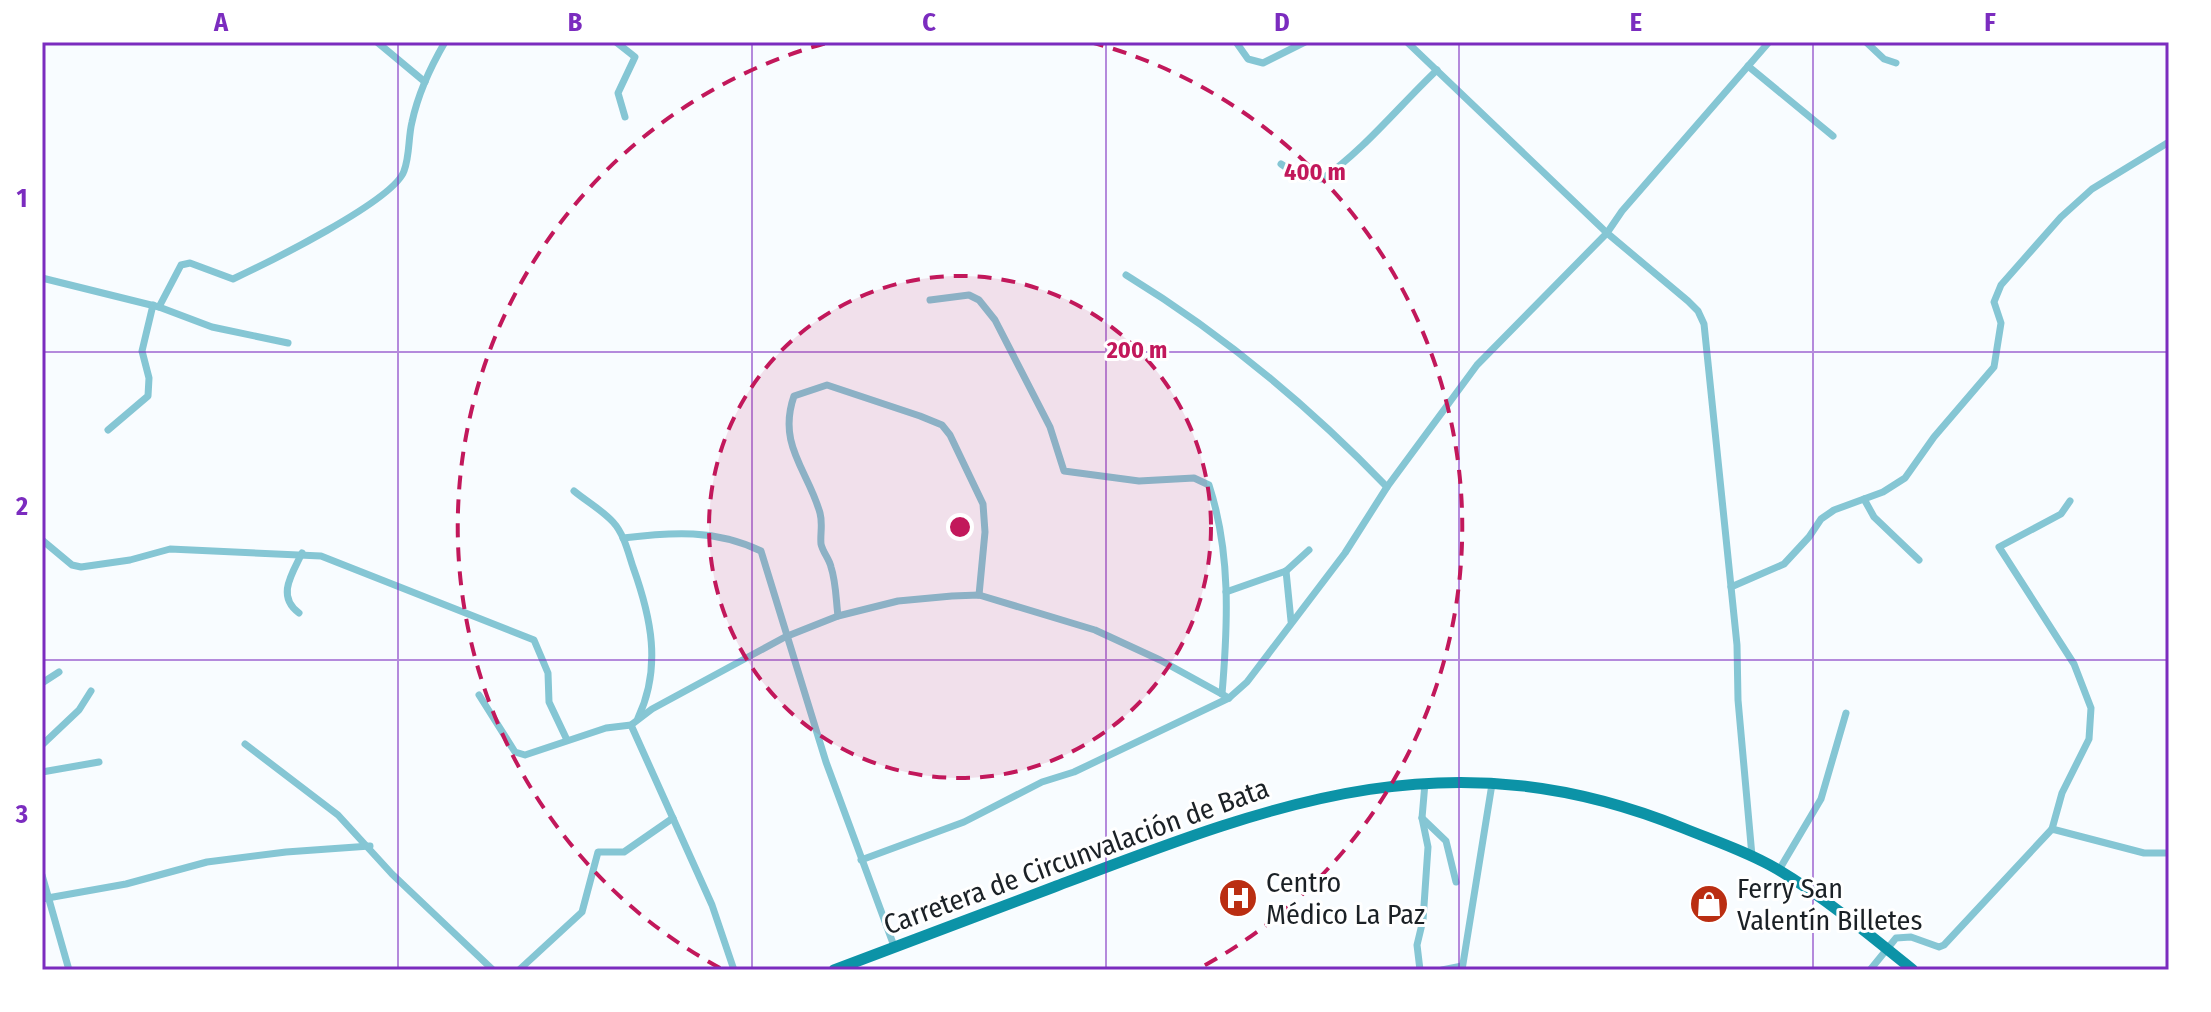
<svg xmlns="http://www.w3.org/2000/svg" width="2211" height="1012" font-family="'Fira Sans Condensed',sans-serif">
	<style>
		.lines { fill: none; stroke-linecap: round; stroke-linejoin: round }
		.street { stroke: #85c6d4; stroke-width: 7 }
		.primary { stroke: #0c93a7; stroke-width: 11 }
		.grid { fill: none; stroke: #7b2cbf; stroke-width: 2; stroke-opacity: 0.55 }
		.ring { fill: none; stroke: #c2185b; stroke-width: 4; stroke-dasharray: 14 10 }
		.labels { text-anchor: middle; stroke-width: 6; stroke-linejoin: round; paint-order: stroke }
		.street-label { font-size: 28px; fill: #1b2126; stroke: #fff }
		.poi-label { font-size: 28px; fill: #1b2126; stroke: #fff; text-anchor: start }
		.centre { fill: #c2185b; stroke: #fff; stroke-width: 4 }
		.ring-label { font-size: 24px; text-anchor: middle; font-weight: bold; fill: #c2185b; stroke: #fff; stroke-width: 6; stroke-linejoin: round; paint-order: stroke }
		.neatline { fill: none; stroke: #7b2cbf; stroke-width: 3 }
		.grid-label { font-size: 26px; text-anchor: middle; font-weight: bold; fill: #7b2cbf }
	</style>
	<rect width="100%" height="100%" fill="#f8fcff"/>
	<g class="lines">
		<g class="street">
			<path d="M377,42L425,82"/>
			<path d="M616,42L635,57L618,93L625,117"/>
			<path d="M1236,42L1248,59L1263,63L1305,42"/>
			<path d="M1866,42L1884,59L1896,63"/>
			<path d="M1748,66L1833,136"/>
			<path d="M1281,164L1299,176L1322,179C1364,150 1399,106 1437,70"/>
			<path d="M1126,275C1221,333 1310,407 1387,487"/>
			<path d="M42,278L159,307L212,327L288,343"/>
			<path d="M930,300L969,295L979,300L995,320L1050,427L1064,471L1139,481L1194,478L1209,485C1231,553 1228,623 1222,694"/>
			<path d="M159,307L181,265L190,263L233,279C265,264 394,201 404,171C410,155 408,138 412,122C418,94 431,66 445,42"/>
			<path d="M108,430L148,396L149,378L142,351L153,305"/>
			<path d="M574,491C586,501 602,510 613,522C624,534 628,552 633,567C651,617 662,667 638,718"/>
			<path d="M1864,499L1874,517L1919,560"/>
			<path d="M623,538C672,532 715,529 761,551L826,762L894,946"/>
			<path d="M42,540L72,565L81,567L130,560L170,549L321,556L534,640L548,673L549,702L567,740"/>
			<path d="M1286,571L1291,621"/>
			<path d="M1731,587L1784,564L1809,537L1821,519L1834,510L1883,492L1905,478L1934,437L1994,367L2001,323L1994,302L2001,285L2061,217L2092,189L2169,142"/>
			<path d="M1226,592L1286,571L1309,550"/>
			<path d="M299,613C276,596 292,574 302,553"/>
			<path d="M838,616C836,600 836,582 831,567C829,558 823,553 821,544C820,534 823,524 820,513C808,470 777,445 794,396L827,385L920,416L942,425L950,435L983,504L985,532L979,595"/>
			<path d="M42,683L59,672"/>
			<path d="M479,695L515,752L525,755L606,728L631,725L652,709L785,637L838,616L898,601L952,596L979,595L1095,630L1160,660L1229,698"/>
			<path d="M631,725L712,905L734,970"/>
			<path d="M245,744L338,815L392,874L493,970"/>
			<path d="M42,745L79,710L91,691"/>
			<path d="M42,772L99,762"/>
			<path d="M1422,818L1446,841L1456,882"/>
			<path d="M2052,829L2062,793L2089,739L2091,708L2074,664L1999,547L2061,514L2070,501"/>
			<path d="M1752,856L1738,700L1737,645L1704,324L1698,311L1688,301L1607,233L1622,211L1769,42"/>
			<path d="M861,860L964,822L1042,782L1074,772L1229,698L1247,682L1345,553L1387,487L1477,365L1607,233L1407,42"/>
			<path d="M1779,870L1821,799L1846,713"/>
			<path d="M42,875L69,970"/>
			<path d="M42,899L126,884L207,862L286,852L370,846"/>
			<path d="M519,970L582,912L598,852H624L673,818"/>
			<path d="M1420,970L1417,945L1423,920L1428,847L1422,818L1425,783"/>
			<path d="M1442,970L1462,966"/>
			<path d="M1462,970L1492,784"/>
			<path d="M1870,970L1896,938L1911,937L1939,947L1944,945L2052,829L2144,853H2169"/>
		</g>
		<path class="primary" d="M834,970C907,942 981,915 1054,887C1275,803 1449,733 1683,828C1715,841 1748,852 1777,869C1824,897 1870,935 1913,970"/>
	</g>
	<path class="grid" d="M398,42V970M752,42V970M1106,42V970M1459,42V970M1813,42V970M42,352H2169M42,660H2169"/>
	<circle cx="960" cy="527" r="251" fill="#c2185b" fill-opacity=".12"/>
	<g class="ring">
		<circle cx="960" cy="527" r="251"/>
		<path d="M720 968A502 502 0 0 1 830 42M1090 42A502 502 0 0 1 1200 968"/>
	</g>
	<defs>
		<g id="hospital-disc" transform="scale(2)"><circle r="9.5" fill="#ba2e12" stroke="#fff"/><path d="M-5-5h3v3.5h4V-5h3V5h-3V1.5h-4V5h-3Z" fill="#fff"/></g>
		<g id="shop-disc" transform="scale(2)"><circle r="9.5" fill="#ba2e12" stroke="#fff"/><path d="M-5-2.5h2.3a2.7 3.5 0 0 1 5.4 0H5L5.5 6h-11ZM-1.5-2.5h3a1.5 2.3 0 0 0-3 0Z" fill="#fff"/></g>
	</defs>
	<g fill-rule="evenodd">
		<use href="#hospital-disc" x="1238" y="898"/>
		<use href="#shop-disc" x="1709" y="904"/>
	</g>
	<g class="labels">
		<g class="street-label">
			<text transform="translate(1076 856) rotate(-20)" y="10">Carretera de Circunvalación de Bata</text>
		</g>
		<g class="poi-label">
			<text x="1266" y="892">Centro<tspan x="1266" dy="32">Médico La Paz</tspan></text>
			<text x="1737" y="898">Ferry San<tspan x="1737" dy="32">Valentín Billetes</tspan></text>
		</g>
	</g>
	<circle cx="960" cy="527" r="12" class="centre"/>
	<g class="ring-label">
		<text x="1315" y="180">400 m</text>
		<text x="1137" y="358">200 m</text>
	</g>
	<rect width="2211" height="1012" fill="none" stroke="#ffffff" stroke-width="88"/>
	<rect x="44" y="44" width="2123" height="924" class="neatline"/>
	<g class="grid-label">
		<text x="221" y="31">A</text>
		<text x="575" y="31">B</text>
		<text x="929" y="31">C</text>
		<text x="1282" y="31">D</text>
		<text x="1636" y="31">E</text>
		<text x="1990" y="31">F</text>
		<text x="22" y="207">1</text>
		<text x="22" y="515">2</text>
		<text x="22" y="823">3</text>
	</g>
</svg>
